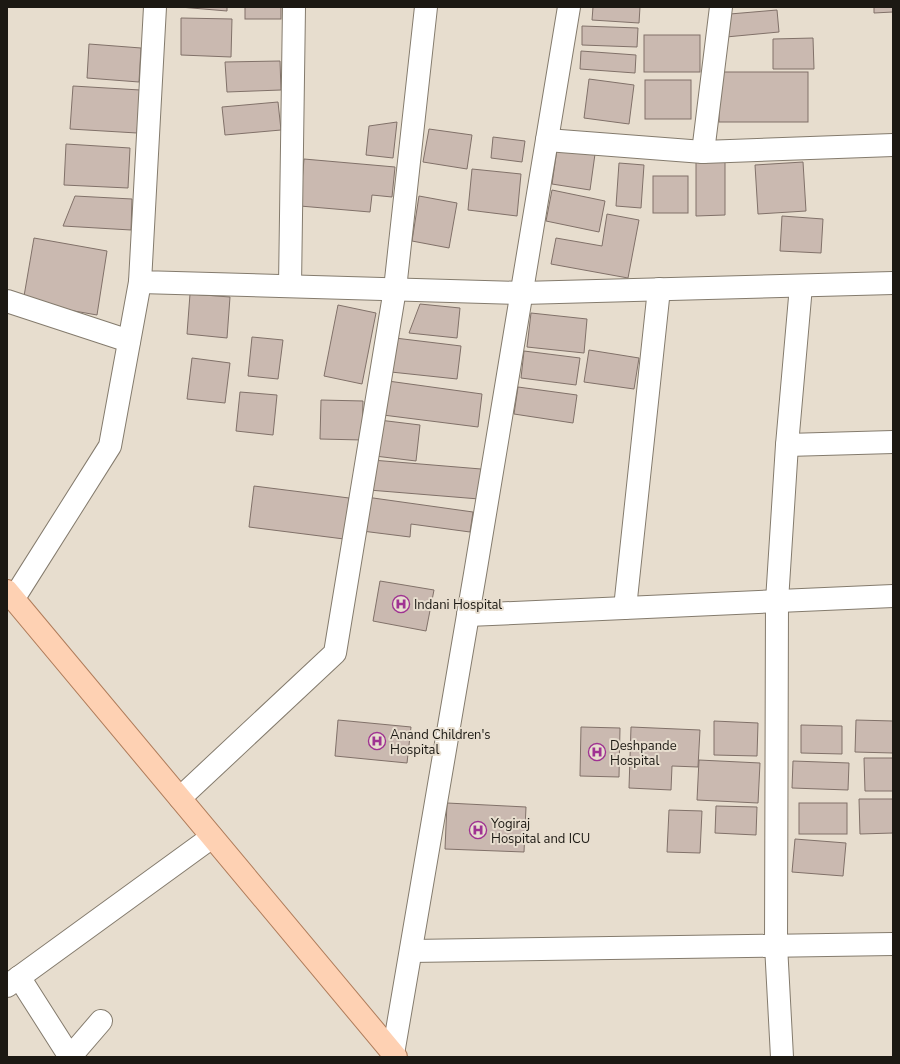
<svg xmlns="http://www.w3.org/2000/svg" width="900" height="1064" font-family="'Nunito Sans',sans-serif">
	<style>
		.building { fill: #cab9b0; stroke: #817169 }
		.lines { fill: none; stroke-linecap: round; stroke-linejoin: round }
		.minor-casing { stroke: #847b6d; stroke-width: 24 }
		.primary-casing { stroke: #af7c5a; stroke-width: 24 }
		.minor { stroke: #fff; stroke-width: 22 }
		.primary { stroke: #fed1b3; stroke-width: 22 }
		.labels { text-anchor: middle; stroke-width: 4; stroke-linejoin: round; paint-order: stroke }
		.poi-label { font-size: 13px; fill: #1c1913; stroke: #e7ddce; text-anchor: start }
	</style>
	<rect width="100%" height="100%" fill="#e7ddce"/>
	<g class="building">
		<path d="M180,7H227V11Z"/>
		<rect x="245" y="7" width="36" height="12"/>
		<path d="M593,7H640L639,23L592,20Z"/>
		<path d="M874,7H893V12L874,13Z"/>
		<path d="M777,10L779,32L726,37L730,14Z"/>
		<path d="M181,18L232,19L231,57L181,55Z"/>
		<path d="M582,26L638,28L637,47L582,45Z"/>
		<rect x="644" y="35" width="56" height="37"/>
		<path d="M813,38L814,69H773V39Z"/>
		<path d="M89,44L141,48L139,82L87,78Z"/>
		<path d="M581,51L636,55L635,73L580,69Z"/>
		<path d="M280,61L281,90L227,92L225,62Z"/>
		<rect x="719" y="72" width="89" height="50"/>
		<path d="M589,79L634,85L629,124L584,118Z"/>
		<rect x="645" y="80" width="46" height="39"/>
		<path d="M73,86L140,90L137,133L70,129Z"/>
		<path d="M278,102L281,130L225,135L222,107Z"/>
		<path d="M397,122L393,158L366,155L369,126Z"/>
		<path d="M429,129L472,135L467,169L423,162Z"/>
		<path d="M493,137L525,141L522,162L491,158Z"/>
		<path d="M66,144L130,148L128,188L64,185Z"/>
		<path d="M557,149L595,154L590,190L552,184Z"/>
		<path d="M304,159L395,167L392,197L372,195L370,212L300,206Z"/>
		<path d="M696,159H725V215L696,216Z"/>
		<path d="M803,162L806,211L758,214L755,165Z"/>
		<path d="M619,163L644,165L641,208L616,206Z"/>
		<path d="M472,169L521,174L517,216L468,210Z"/>
		<rect x="653" y="176" width="35" height="37"/>
		<path d="M552,190L605,201L599,232L546,221Z"/>
		<path d="M75,196L132,199L131,230L63,226Z"/>
		<path d="M419,196L457,203L449,248L412,241Z"/>
		<path d="M607,214L639,220L628,278L551,264L556,238L602,246Z"/>
		<path d="M782,216L823,219L821,253L780,251Z"/>
		<path d="M34,238L107,251L97,315L23,302Z"/>
		<path d="M190,294L230,297L227,338L187,334Z"/>
		<path d="M420,304L460,308L457,338L409,333Z"/>
		<path d="M338,305L376,313L362,384L324,376Z"/>
		<path d="M531,313L587,319L584,353L527,347Z"/>
		<path d="M252,337L283,340L278,379L248,376Z"/>
		<path d="M395,338L461,346L457,379L391,372Z"/>
		<path d="M589,350L639,358L634,389L584,382Z"/>
		<path d="M524,351L580,358L576,385L521,378Z"/>
		<path d="M192,358L230,363L225,403L187,399Z"/>
		<path d="M388,381L482,394L478,427L383,415Z"/>
		<path d="M518,387L577,395L573,423L514,414Z"/>
		<path d="M240,392L277,395L273,435L236,431Z"/>
		<path d="M321,400L363,401L362,440L320,439Z"/>
		<path d="M379,420L420,425L416,461L375,456Z"/>
		<path d="M372,460L481,469L479,499L369,490Z"/>
		<path d="M254,486L349,498L344,539L249,527Z"/>
		<path d="M366,497L473,512L470,532L411,524L410,537L362,531Z"/>
		<path d="M380,581L434,590L426,631L373,621Z"/>
		<path d="M338,720L411,727L407,763L335,756Z"/>
		<path d="M856,720L893,721V753L855,752Z"/>
		<path d="M714,721L758,723L757,756L714,755Z"/>
		<path d="M801,725L842,726V754L801,753Z"/>
		<path d="M581,727L620,728L619,777L580,776Z"/>
		<path d="M631,727L700,730L698,767L672,766L671,790L629,788Z"/>
		<path d="M864,758H893V791H865Z"/>
		<path d="M699,760L760,763L758,803L697,800Z"/>
		<path d="M793,761L849,763L848,790L792,788Z"/>
		<path d="M859,799H893V833L860,834Z"/>
		<path d="M447,803L526,807L524,852L445,849Z"/>
		<rect x="799" y="803" width="48" height="31"/>
		<path d="M716,806L757,807L756,835L715,833Z"/>
		<path d="M669,810L702,811L700,853L667,852Z"/>
		<path d="M795,839L846,843L843,876L792,872Z"/>
	</g>
	<g class="lines">
		<g class="minor-casing">
			<g id="minor">
				<path d="M155,7L140,282L522,293L893,283"/>
				<path d="M547,140L703,152L893,145"/>
				<path d="M703,152L721,7"/>
				<path d="M290,286L294,7"/>
				<path d="M801,286L787,445L893,442"/>
				<path d="M7,301L129,341"/>
				<path d="M14,598L110,446L140,282"/>
				<path d="M625,608L659,289"/>
				<path d="M468,615L893,596"/>
				<path d="M180,798L335,653L395,289L426,7"/>
				<path d="M411,951L893,944"/>
				<path d="M19,977L70,1057L101,1021"/>
				<path d="M7,986L212,837"/>
				<path d="M393,1054L475,574L569,7"/>
				<path d="M782,1057L776,945L777,601L787,445"/>
			</g>
		</g>
		<g class="primary-casing">
			<path id="primary" d="M7,591L396,1057"/>
		</g>
		<use href="#minor" class="minor"/>
		<use href="#primary" class="primary"/>
	</g>
	<defs>
		<g id="hospital-ring" transform="scale(0.9)"><circle r="9.5" fill="#e7ddce" stroke="#9f3292" stroke-width="1.5"/><path d="M-5-5h3v3.5h4V-5h3V5h-3V1.5h-4V5h-3Z" fill="#9f3292"/></g>
	</defs>
	<g fill-rule="evenodd">
		<use href="#hospital-ring" x="401" y="604"/>
		<use href="#hospital-ring" x="377" y="741"/>
		<use href="#hospital-ring" x="597" y="752"/>
		<use href="#hospital-ring" x="478" y="830"/>
	</g>
	<g class="labels">
		<g class="poi-label">
			<text x="414" y="609">Indani Hospital</text>
			<text x="390" y="739">Anand Children's<tspan x="390" dy="15">Hospital</tspan></text>
			<text x="610" y="750">Deshpande<tspan x="610" dy="15">Hospital</tspan></text>
			<text x="491" y="828">Yogiraj<tspan x="491" dy="15">Hospital and ICU</tspan></text>
		</g>
	</g>
	<rect width="900" height="1064" fill="none" stroke="#1c1913" stroke-width="16"/>
</svg>
